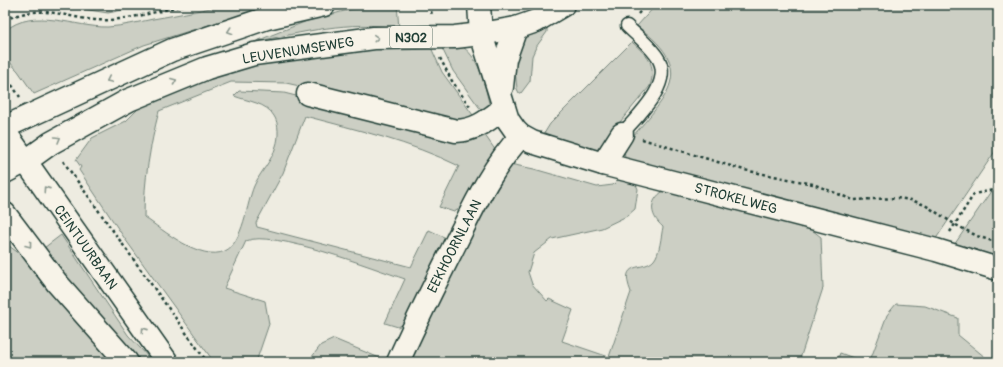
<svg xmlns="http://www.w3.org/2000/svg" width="1003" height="367" font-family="Pangolin,sans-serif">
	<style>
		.green { fill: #cccfc4; stroke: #76867c }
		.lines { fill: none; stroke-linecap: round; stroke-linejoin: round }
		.lane-casing { stroke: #1f3d34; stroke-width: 15 }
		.street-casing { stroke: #1f3d34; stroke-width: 25 }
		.primary-casing { stroke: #1f3d34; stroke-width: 25 }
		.path { stroke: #1f3d34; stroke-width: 2.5; stroke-dasharray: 3 3; stroke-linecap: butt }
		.lane { stroke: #f7f3e8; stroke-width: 12 }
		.street { stroke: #f7f3e8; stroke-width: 22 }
		.primary { stroke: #f7f3e8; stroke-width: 22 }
		.oneway { stroke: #8b988e }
		.labels { text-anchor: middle; stroke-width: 3; stroke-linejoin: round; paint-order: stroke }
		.shield { fill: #f7f3e8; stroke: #60746a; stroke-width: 1 }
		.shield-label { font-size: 13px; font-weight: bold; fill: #1f3d34 }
		.street-label { font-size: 14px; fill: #1f3d34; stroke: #f7f3e8 }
	</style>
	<rect width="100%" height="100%" fill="#eeece1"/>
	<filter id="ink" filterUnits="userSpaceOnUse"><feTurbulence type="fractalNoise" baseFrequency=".025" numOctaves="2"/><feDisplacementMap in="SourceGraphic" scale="8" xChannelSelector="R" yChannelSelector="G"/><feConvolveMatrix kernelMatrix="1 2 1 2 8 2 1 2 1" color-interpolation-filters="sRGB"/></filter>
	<g filter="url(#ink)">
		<g class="green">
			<path d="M57,5H146L108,13Z"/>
			<path d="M225,5H291L241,15L144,45L34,94L18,71L5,57V31C33,6 76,28 108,27C123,26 139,22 153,19C177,15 201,10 225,5Z"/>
			<path d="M384,5H397L399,28C347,20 305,32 254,42L307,21L348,10Z"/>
			<path d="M656,5H998V147L933,243L625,159L624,147C661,100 703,73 637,26Z"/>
			<path d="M547,20V32L536,47L532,56L530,81L521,93H519L517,89L514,61L518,41Z"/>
			<path d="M632,42C647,56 657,63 650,86L595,152L542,137L550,124Z"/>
			<path d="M429,43L442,72L475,118L472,124L286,83L231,82L159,111C150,146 144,180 144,217C163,230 201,262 225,251C243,243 247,202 254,186C260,172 272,161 276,146C279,138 279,123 274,116C267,103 247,101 234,96L239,91L284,93L376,116L482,131L496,151L462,207L454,212L439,207L459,166C410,142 358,130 305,116L283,173L256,223L257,227L411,267L429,230L444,237V239L405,323L398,327L385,323L405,279C375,269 272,229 246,241L224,288L265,301L269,324L256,362H214L125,239L79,170L81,167L76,160L92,138L126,121L143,104L245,66L306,52Z"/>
			<path d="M441,46L463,47C481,60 485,88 490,107L484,114L453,71Z"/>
			<path d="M510,164L534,169L597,187L613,185L619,179L634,180L638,189L635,209L627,216L602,228L552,239L534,253L528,272L532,284L547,301L549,299L573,310L562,341L609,357L631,292C618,259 644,272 654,260C660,253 661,236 663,227C648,214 649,198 667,189L803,223L821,237L823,288L799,362H406L491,193Z"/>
			<path d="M998,181V257L952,248Z"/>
			<path d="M61,235L128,335L153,362H136L40,251Z"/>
			<path d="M5,243L35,265L120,362H5Z"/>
			<path d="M896,304L925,306L958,318V335L991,362H837L840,353L859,360L871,358L887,315Z"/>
			<path d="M334,339L382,359L383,362H308L321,345Z"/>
		</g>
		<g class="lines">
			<g class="lane-casing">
				<path id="lane" d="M622,134C637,116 672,85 659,60C652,47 637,36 627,26"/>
			</g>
			<g class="street-casing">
				<g id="street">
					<path d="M479,5L481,34L508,120L515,130L521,136L532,142L603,164L936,250L998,269"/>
					<path d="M502,87L505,59L516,28"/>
					<path d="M308,94L456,131C477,130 488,120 504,108"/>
					<path d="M603,164L622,134"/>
					<path d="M398,362C416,321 436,282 456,242C475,204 492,167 521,136"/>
				</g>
			</g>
			<g class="primary-casing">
				<g id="primary">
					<path d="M5,127L172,50L267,18L324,5"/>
					<path d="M5,132L167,362"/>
					<path d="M5,172L26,161L51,143L129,100L207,68L254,54L374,38L455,37L481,34L516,28L536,21L563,5"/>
					<path d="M5,214L57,283L127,362"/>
				</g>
			</g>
			<g class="path">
				<path d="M430,5L432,16"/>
				<path d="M638,14L646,5"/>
				<path d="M5,20C47,0 71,23 110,20C135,18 160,11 184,5"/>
				<path d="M440,58L452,81L470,107"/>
				<path d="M5,75L20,97"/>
				<path d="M642,139L744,170L813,184L853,200L897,198L911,200L925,205L956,225L977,236L998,243"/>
				<path d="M63,161L207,362"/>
				<path d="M950,232L974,194L998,189"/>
			</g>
			<use href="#lane" class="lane"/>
			<use href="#street" class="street"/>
			<use href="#primary" class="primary"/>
		</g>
		<defs><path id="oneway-chevron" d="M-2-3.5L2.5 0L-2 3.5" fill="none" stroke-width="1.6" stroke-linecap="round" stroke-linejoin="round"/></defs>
		<g class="oneway">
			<use href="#oneway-chevron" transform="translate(230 31) rotate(161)"/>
			<use href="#oneway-chevron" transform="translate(376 38) rotate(-4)"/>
			<use href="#oneway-chevron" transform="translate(109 80) rotate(155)"/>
			<use href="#oneway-chevron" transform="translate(174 81) rotate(-21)"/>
			<use href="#oneway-chevron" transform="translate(58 139) rotate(-30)"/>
			<use href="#oneway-chevron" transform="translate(46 189) rotate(-125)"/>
			<use href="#oneway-chevron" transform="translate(29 245) rotate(52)"/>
			<use href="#oneway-chevron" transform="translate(144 330) rotate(-125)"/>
		</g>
	</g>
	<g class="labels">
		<rect class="shield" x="390" y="26" width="42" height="22" rx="3"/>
		<g class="shield-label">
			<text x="411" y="42">N302</text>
		</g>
		<g class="street-label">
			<text transform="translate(298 50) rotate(-9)" y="5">LEUVENUMSEWEG</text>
			<text transform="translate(736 198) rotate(15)" y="5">STROKELWEG</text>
			<text transform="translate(454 246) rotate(-63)" y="5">EEKHOORNLAAN</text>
			<text transform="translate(86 247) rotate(55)" y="5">CEINTUURBAAN</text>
		</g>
	</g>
	<rect width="1003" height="367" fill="none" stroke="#f7f3e8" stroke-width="20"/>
	<rect x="10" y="10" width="983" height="347" fill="none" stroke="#1f3d34" stroke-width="1.5" filter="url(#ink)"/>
</svg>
